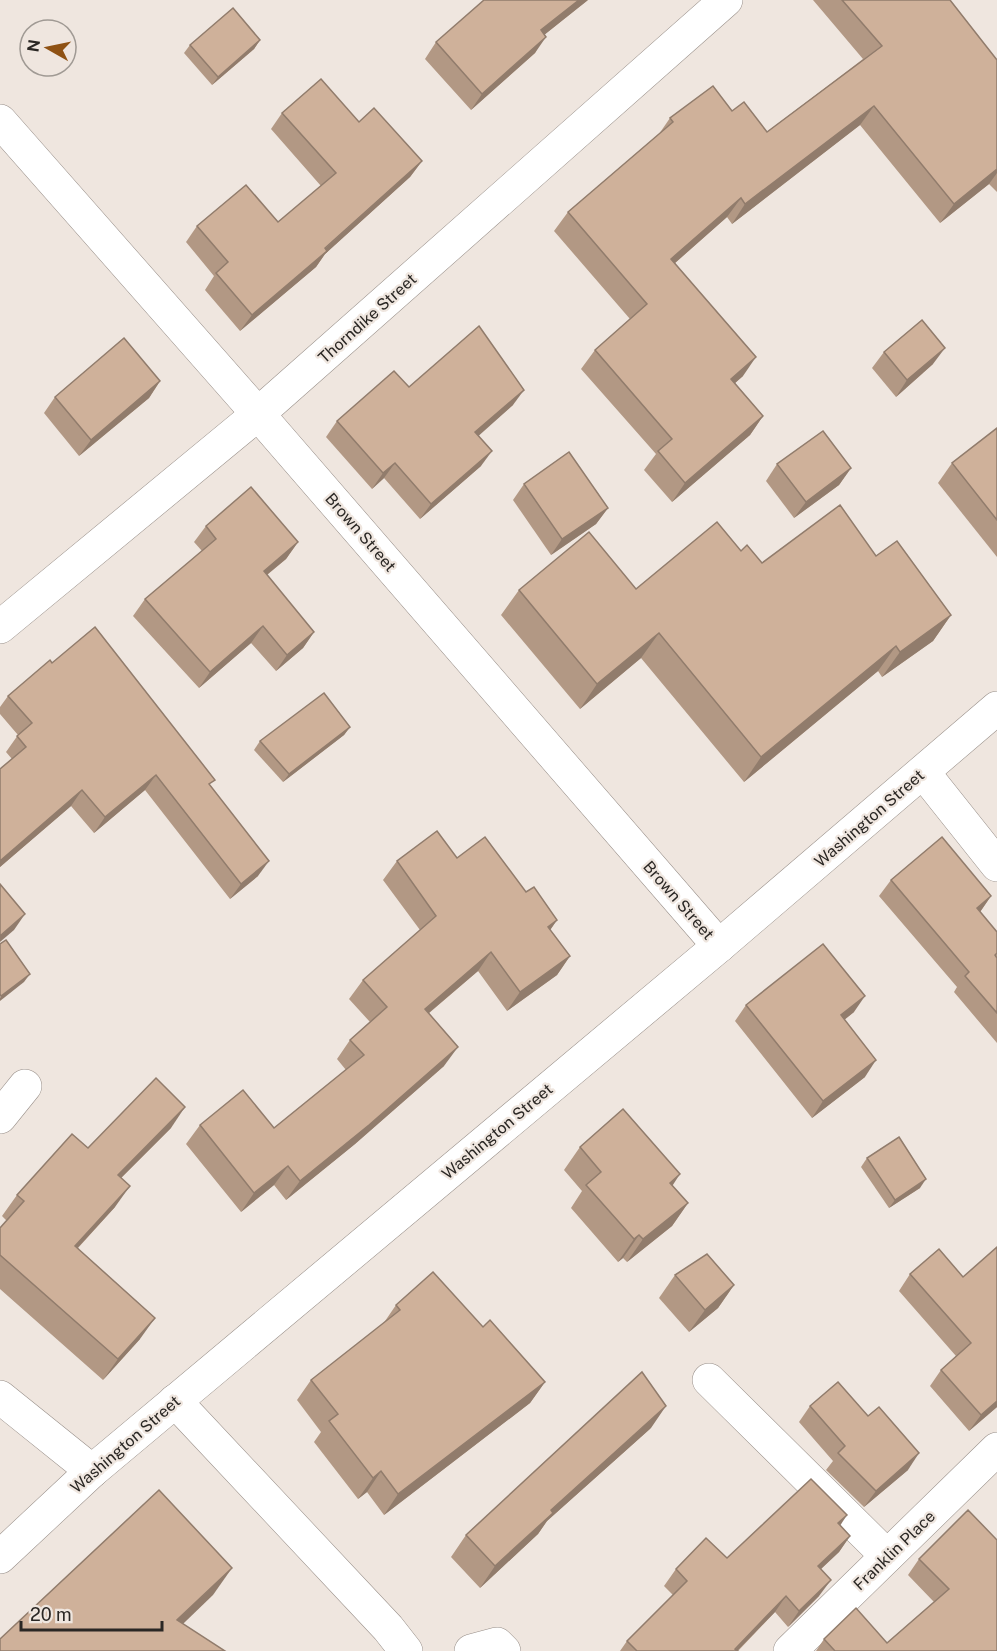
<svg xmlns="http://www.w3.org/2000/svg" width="997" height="1651" font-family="'Public Sans',sans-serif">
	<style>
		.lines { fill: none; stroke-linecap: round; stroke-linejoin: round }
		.minor-casing { stroke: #988f89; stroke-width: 34 }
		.minor { stroke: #fff; stroke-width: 33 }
		.wall { fill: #b29884 }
		.shaded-wall { fill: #917c6c }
		.building { fill: #cfb19a; stroke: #917c6c; stroke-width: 1.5 }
		.labels { text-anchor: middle; stroke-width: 4.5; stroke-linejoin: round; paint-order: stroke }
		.street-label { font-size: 16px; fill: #2a2724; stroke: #efe6df }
	</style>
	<rect width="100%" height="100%" fill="#efe6df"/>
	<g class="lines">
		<g class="minor-casing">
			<g id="minor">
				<path d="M0,121L258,414L719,946"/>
				<path d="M0,627L258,414L726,0"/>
				<path d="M923,772L997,865"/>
				<path d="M0,1117L25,1086"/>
				<path d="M709,1380L887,1556"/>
				<path d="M0,1397L92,1471"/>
				<path d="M175,1401L388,1628L406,1651"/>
				<path d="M0,1557L92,1471L719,946L997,708"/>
				<path d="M471,1651L497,1644L504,1651"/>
				<path d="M790,1651L997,1449"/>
			</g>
		</g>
		<use href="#minor" class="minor"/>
	</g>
	<g class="wall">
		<path d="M588,0L544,35L535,53L471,110L425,59L436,42Z"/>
		<path d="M813,0H950L997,60V192L989,184L940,223L860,125L732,224L727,217L675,263L743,376L735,383L763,416L750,435L672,502L644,470L656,454L581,369L595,350L630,319L554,231L568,212L659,134L670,118L732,111L767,132L863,59Z"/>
		<path d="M260,40L254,49L212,85L184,53L190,45Z"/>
		<path d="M282,113L359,122L422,161L410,177L325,254L316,267L240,331L205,290L214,276L186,242L197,226L278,222L321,186L271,129Z"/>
		<path d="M884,352L933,364L896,397L872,368Z"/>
		<path d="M160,381L149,398L79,456L44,413L55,397Z"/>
		<path d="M409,387L513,405L478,435L481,466L420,519L384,478L372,489L326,437L337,421Z"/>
		<path d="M997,428V557L938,483L952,463Z"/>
		<path d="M777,464L851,468L839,485L794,518L766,481Z"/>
		<path d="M524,484L608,508L596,524L551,555L513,500Z"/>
		<path d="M206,526L298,542L286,559L267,575L314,632L303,648L276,671L251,643L199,688L133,616L145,599L202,551L194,542Z"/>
		<path d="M741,551L762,563L876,556L951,615L933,641L882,677L878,671L744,782L641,658L580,709L501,615L519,590L636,589Z"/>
		<path d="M52,663L211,786L258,876L230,899L145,790L94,833L71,806L0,867V769L12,759L6,752L18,735L0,714V707L8,696Z"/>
		<path d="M350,727L344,735L283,782L254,750L260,741Z"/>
		<path d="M457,858L526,892L557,920L550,930L570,956L557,975L507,1011L478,971L428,1014L444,1066L355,1144L286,1200L274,1185L241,1212L186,1144L200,1125L274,1128L346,1070L337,1059L350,1040L370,1022L349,999L363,980L420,930L383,880L397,861Z"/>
		<path d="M891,880L991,896L980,912L997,932V1043L954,992L957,987L879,896Z"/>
		<path d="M746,1005L854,1012L844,1020L865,1077L812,1118L735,1021Z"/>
		<path d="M171,1128L121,1178L115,1207L78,1248L140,1339L103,1380L0,1289V1228L7,1221L2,1216L17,1195L88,1148Z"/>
		<path d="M580,1147L672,1186L688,1203L672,1226L627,1262L623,1258L618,1262L571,1208L582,1191L564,1170Z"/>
		<path d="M867,1158L920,1188L889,1208L861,1167Z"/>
		<path d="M997,1247V1407L969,1431L930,1386L941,1370L956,1356L899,1291L910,1274L963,1277Z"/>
		<path d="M675,1275L734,1285L718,1308L689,1332L659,1298Z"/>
		<path d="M396,1305L483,1327L545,1382L530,1403L384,1515L367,1492L358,1499L314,1442L321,1432L297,1400L311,1380L383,1324Z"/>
		<path d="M810,1406L908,1470L864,1507L826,1470L833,1461L799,1422Z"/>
		<path d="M651,1428L547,1521L538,1534L480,1588L451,1557L466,1535Z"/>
		<path d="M840,1525L850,1536L839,1552L821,1569L819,1596L788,1627L775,1612L738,1651H620L627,1641L673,1595L664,1586L676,1569L727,1558Z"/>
		<path d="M997,1540V1651H816L824,1639L887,1643L934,1602L908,1575L919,1559Z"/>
	</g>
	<g class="shaded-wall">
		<path d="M579,0H588L529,47L541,30Z"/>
		<path d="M546,37L535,53L471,110L482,94Z"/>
		<path d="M260,40L254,49L212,85L218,77Z"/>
		<path d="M874,106L860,125L732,224L745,204Z"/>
		<path d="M422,161L410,177L325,254L316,267L240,331L252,315Z"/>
		<path d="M997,169V173L989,184L940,223L954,204Z"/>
		<path d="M741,198L727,217L658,278L671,259Z"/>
		<path d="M945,348L933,364L896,397L907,380Z"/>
		<path d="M756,357L743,376L718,398L731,379Z"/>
		<path d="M160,381L149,398L79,456L91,440Z"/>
		<path d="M524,390L513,405L465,448L475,432Z"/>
		<path d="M763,416L750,435L672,502L685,483Z"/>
		<path d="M492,451L481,466L420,519L431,504Z"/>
		<path d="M395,463L384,478L372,489L383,473Z"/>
		<path d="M851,468L839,485L794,518L806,502Z"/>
		<path d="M608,508L596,524L551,555L562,539Z"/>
		<path d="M298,542L286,559L252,587L264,571Z"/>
		<path d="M951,615L933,641L882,677L900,652Z"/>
		<path d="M263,626L251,643L199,688L210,672Z"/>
		<path d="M314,632L303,648L276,671L287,655Z"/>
		<path d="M659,633L641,658L580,709L597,684Z"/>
		<path d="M896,646L878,671L744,782L761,757Z"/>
		<path d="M350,727L344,735L283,782L289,774Z"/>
		<path d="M156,775L145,790L94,833L105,817Z"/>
		<path d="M82,790L71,806L0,867V861Z"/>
		<path d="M269,861L258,876L230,899L241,884Z"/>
		<path d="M991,896L980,912L977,908Z"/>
		<path d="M25,914L14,930L0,942V936Z"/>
		<path d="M557,920L544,939L548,927Z"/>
		<path d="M491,952L478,971L411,1028L425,1009Z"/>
		<path d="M570,956L557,975L507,1011L520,992Z"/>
		<path d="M30,974L24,982L0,1001V998L1,996Z"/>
		<path d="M865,996L854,1012L829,1032L841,1015Z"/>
		<path d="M458,1047L444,1066L355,1144L286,1200L300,1181Z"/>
		<path d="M876,1060L865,1077L812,1118L823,1101Z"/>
		<path d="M185,1107L171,1128L103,1196L118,1175Z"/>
		<path d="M288,1166L274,1185L241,1212L254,1193Z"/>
		<path d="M680,1174L665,1197L670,1183Z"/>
		<path d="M926,1179L920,1188L889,1208L895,1200Z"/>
		<path d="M130,1186L115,1207L60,1267L75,1246Z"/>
		<path d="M688,1203L672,1226L627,1262L643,1239Z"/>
		<path d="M639,1235L623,1258L618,1262L634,1239Z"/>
		<path d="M734,1285L718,1308L689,1332L705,1310Z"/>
		<path d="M155,1318L140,1339L103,1380L118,1359Z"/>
		<path d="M545,1382L530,1403L384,1515L398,1494Z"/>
		<path d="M997,1401V1407L969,1431L981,1415Z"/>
		<path d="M666,1406L651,1428L547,1521L538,1534L480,1588L495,1566L551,1510Z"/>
		<path d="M919,1453L908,1470L864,1507L876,1491Z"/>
		<path d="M381,1471L367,1492L358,1499L373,1478Z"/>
		<path d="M847,1515L836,1532L838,1523Z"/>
		<path d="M850,1536L839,1552L807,1582L818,1566Z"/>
		<path d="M232,1568L213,1595L158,1648L177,1620Z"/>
		<path d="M831,1580L819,1596L788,1627L799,1611Z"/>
		<path d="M786,1596L775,1612L737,1651H734Z"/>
	</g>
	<g class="building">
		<path d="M484,0H579L541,30L546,37L482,94L436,42Z"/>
		<path d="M842,0H950L997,60V169L954,204L874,106L745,204L741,198L671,259L756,357L731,379L763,416L685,483L658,451L672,439L595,350L647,304L568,212L673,122L670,118L713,86L732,111L744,102L767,132L882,46Z"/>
		<path d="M233,8L260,40L218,77L190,45Z"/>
		<path d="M321,79L359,122L374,108L422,161L325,248L327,251L252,315L216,273L228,262L197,226L246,185L278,222L336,173L282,113Z"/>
		<path d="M922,320L945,348L907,380L884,352Z"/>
		<path d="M479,326L524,390L475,432L492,451L431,504L395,463L383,473L337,421L394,371L409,387Z"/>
		<path d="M124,338L160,381L91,440L55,397Z"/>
		<path d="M997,428V520L952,463Z"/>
		<path d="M823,431L851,468L806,502L777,464Z"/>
		<path d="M569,452L608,508L562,539L524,484Z"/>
		<path d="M251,487L298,542L264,571L314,632L287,655L263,626L210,672L145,599L216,539L206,526Z"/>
		<path d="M840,505L876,556L897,541L951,615L900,652L896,646L761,757L659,633L597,684L519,590L589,532L636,589L717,522L741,551L747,545L762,563Z"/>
		<path d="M95,627L215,780L209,784L269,861L241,884L156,775L105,817L82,790L0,861V769L26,747L17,736L32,723L8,696L50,660L52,663Z"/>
		<path d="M324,693L350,727L289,774L260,741Z"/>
		<path d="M437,831L457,858L485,837L526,892L534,887L557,920L548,927L570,956L520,992L491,952L425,1009L458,1047L369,1125L300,1181L288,1166L254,1193L200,1125L243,1090L274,1128L364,1055L350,1040L387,1007L363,980L436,916L397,861Z"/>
		<path d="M942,837L991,896L977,908L997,932V953L995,955L997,958V1013L965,976L969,972L891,880Z"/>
		<path d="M0,884L25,914L0,936Z"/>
		<path d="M6,940L30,974L1,996L0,994V944Z"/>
		<path d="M823,944L865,996L841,1015L876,1060L823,1101L746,1005Z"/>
		<path d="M156,1078L185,1107L118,1175L130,1186L75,1246L155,1318L118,1359L0,1255V1228L24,1201L17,1195L72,1134L88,1148Z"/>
		<path d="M623,1109L680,1174L670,1183L688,1203L643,1239L639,1235L634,1239L586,1185L601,1172L580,1147Z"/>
		<path d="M899,1137L926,1179L895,1200L867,1158Z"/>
		<path d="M997,1247V1401L981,1415L941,1370L971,1343L910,1274L939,1249L963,1277Z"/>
		<path d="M707,1254L734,1285L705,1310L675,1275Z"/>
		<path d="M433,1272L483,1327L490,1320L545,1382L398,1494L381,1471L373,1478L329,1421L338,1414L311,1380L400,1310L396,1305Z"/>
		<path d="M642,1372L666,1406L551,1510L553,1513L495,1566L466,1535Z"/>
		<path d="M838,1382L868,1416L879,1407L919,1453L876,1491L838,1453L845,1446L810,1406Z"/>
		<path d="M811,1479L847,1515L838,1523L850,1536L818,1566L831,1580L799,1611L786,1596L735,1649L738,1651H637L627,1641L687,1581L676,1569L706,1538L727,1558Z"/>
		<path d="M159,1490L232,1568L177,1620L225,1651H0V1639Z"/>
		<path d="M968,1510L997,1540V1651H835L824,1639L856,1608L887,1643L949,1589L919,1559Z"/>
	</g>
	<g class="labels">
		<g class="street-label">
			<text transform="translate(367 318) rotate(-42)" y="6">Thorndike Street</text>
			<text transform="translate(361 532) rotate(49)" y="6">Brown Street</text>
			<text transform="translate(869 818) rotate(-41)" y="6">Washington Street</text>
			<text transform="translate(679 900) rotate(49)" y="6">Brown Street</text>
			<text transform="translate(497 1131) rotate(-40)" y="6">Washington Street</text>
			<text transform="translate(125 1444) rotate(-41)" y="6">Washington Street</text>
			<text transform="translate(894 1550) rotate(-44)" y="6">Franklin Place</text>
		</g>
	</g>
	<g transform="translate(48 48) rotate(279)"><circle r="28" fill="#efe6df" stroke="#a09a94" stroke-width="1.5"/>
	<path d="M0-4.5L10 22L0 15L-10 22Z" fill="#8f5214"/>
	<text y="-9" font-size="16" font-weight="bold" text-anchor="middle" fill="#2a2724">N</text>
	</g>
	<path d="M21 1621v9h141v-9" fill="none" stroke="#2a2724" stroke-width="3"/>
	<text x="30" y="1621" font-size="18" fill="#2a2724" stroke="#efe6df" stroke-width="4.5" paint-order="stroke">20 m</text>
</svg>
